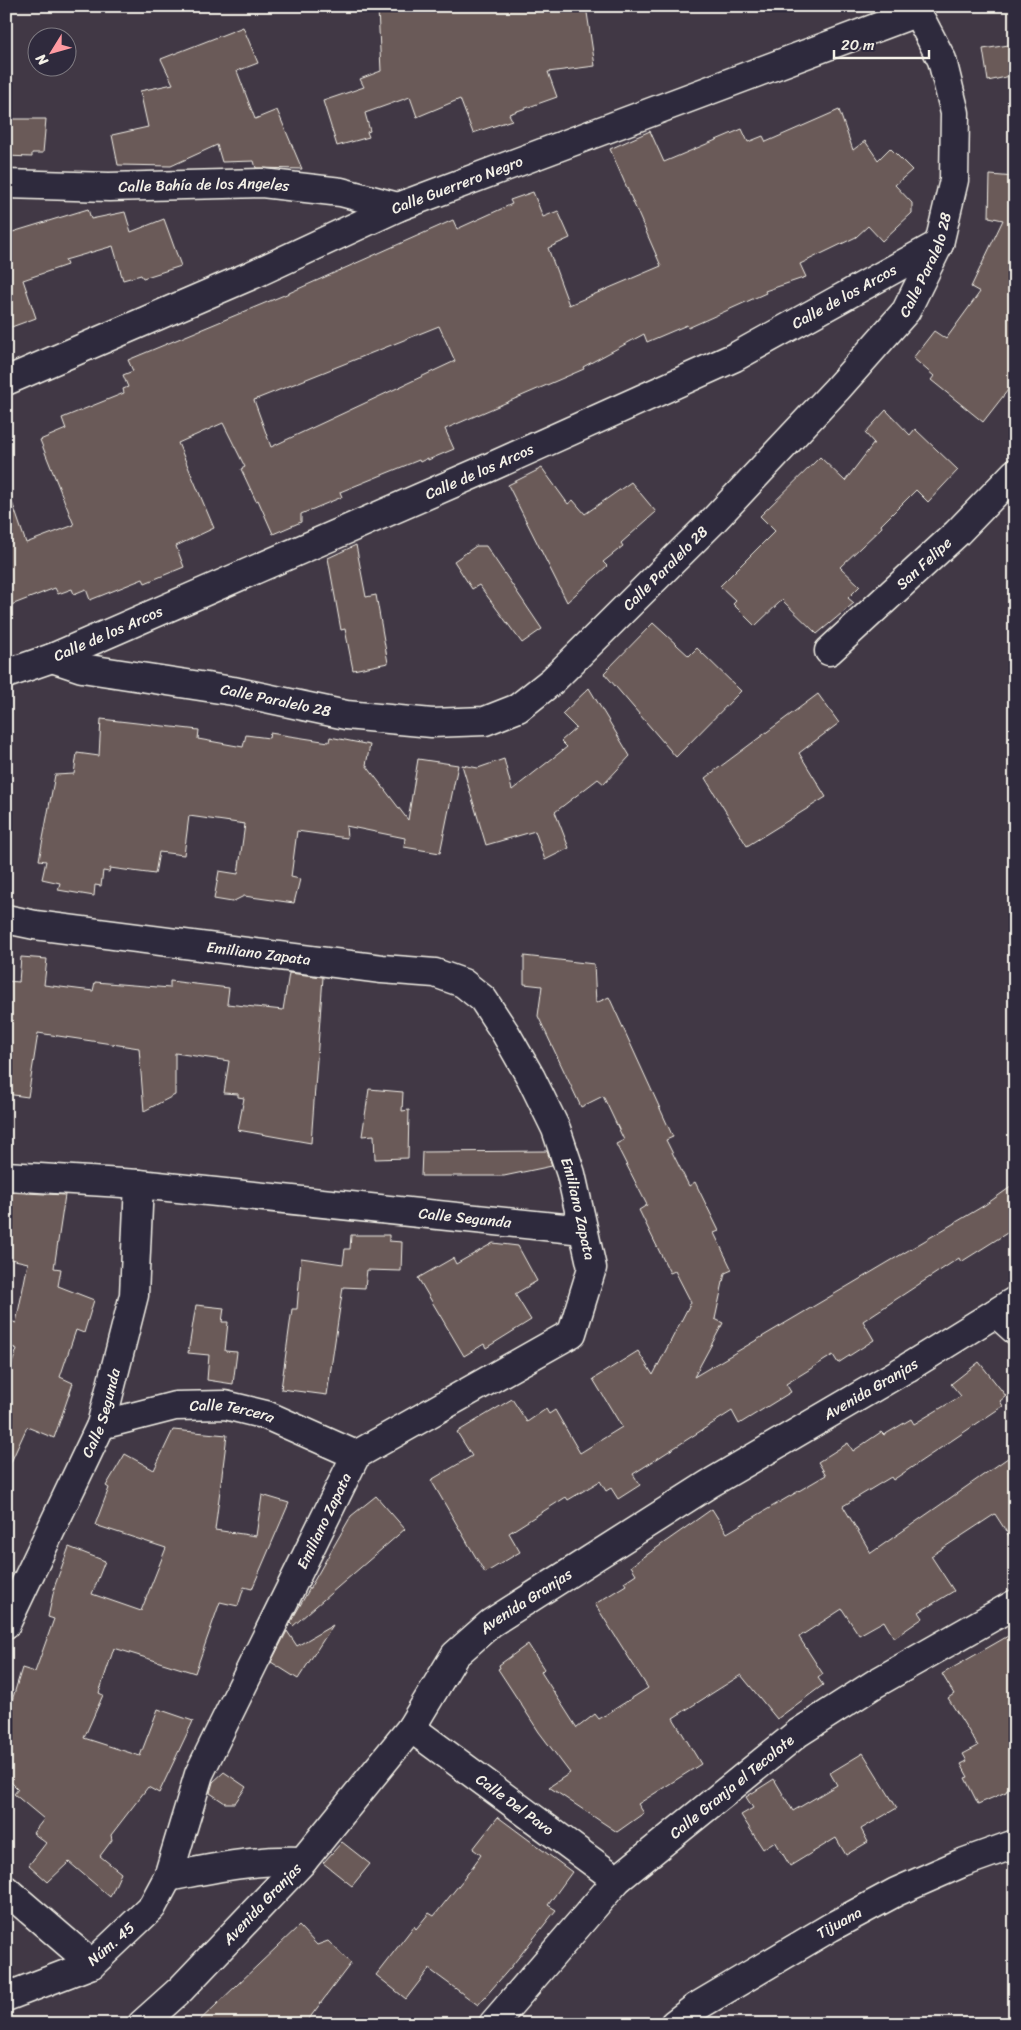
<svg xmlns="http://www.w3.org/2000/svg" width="1021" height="2030" font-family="Sriracha,sans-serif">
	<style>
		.building { fill: #6b5a58; stroke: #f4f1e8; fill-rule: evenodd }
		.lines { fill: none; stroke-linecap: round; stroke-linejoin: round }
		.minor-casing { stroke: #f4f1e8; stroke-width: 31 }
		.minor { stroke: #2f2a3d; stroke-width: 28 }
		.labels { text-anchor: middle; stroke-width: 5; stroke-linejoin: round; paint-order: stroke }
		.street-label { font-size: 15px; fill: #f4f1e8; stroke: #2f2a3d }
	</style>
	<rect width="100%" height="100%" fill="#413845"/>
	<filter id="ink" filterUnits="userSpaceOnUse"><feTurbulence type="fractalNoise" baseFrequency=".02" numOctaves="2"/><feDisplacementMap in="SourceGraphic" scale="10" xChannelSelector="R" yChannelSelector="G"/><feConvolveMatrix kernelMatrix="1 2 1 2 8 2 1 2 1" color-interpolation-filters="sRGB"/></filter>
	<g filter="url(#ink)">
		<g class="building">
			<path d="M439,6H586L595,66L548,72L557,97L509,114L512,120L473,133L460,99L417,117L410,97L365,113L370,131L367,132L369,137L337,146L323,101L364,87L360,79L381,71L378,9Z"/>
			<path d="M243,27L258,63L237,71L255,119L277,110L302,169L256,168L254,161L222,162L217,145L171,166L118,165L112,135L148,127L140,91L173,84L161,59Z"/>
			<path d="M1015,44V75L988,81L983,49Z"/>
			<path d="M839,110L853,150L865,141L878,160L890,148L912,170L895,185L912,203V213L882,241L868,226L856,237L800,264L806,277L765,291L766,293L688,328L687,325L647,342L644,334L583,367L584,369L445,429L454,449L428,460V458L420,462L419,460L340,492L342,497L301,514V522L273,534L258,500L256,501L241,469L245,467L223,423L178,443L214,528L176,546L184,567L145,583L143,579L90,600L86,589L74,594L72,589L58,594L55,588L6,607V500L11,499L26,543L74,525L40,440L66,429L62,418L124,393L123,389L128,387L123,375L133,371L128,360L289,293L453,220L457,229L512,204L510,200L533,192L543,217L558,211L570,238L548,248L569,305L661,266L610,149L650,131L664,162L742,129L748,142L763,136L766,142ZM439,326L455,361L271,447L254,400Z"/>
			<path d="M6,119H46L43,153H32V157L6,156Z"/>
			<path d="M990,175L1015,177V381L983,422L931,380L934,376L913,358L934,331L946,339L980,292L971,287L1003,220L989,217Z"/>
			<path d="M88,209L91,219L125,212L131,232L164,219L181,266L143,278L141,275L123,280L113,246L65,260L67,265L23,280L36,318L6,329V234Z"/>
			<path d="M886,410L910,435L915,429L958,470L928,502L916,490L881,525L882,527L840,567L860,586L848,598L854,603L817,634L782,600L755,626L733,604L736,601L720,586L775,531L760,516L820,457L845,481L874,443L865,433Z"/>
			<path d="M542,468L568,504L573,500L585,514L631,482L656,512L621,543L623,546L603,562L607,566L567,602L508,485Z"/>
			<path d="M356,545L366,597L376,595L388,663L353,670L345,629L341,630L328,558Z"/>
			<path d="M476,546H486L542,629L522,643L479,585L472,589L454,561Z"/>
			<path d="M653,623L689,656L697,648L741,691L676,757L604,673Z"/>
			<path d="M589,688L630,756L604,784L598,779L555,812L569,848L545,860L535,831L486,845L462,765L478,768L504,759L512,790L567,747L561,741L576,728L562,714Z"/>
			<path d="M818,694L839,723L799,753L826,797L747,846L705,778Z"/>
			<path d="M101,719L199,730L198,739L243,747L246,735L269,738L270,733L329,742L330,737L370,745L366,765L408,820L418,759L458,765L440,853L404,847L405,838L346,826L347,838L297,831L291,877L300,879L294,903L244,896L232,902L214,899L219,871L238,874L245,824L189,816L184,855L159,852L155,874L110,868L109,872L103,871L101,886L95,885L94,896L58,890L60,883L42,879L46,861L39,860L55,775L74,774L77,753L99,756Z"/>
			<path d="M524,956L594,964L596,1003L609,997L673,1137L666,1140L689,1186L695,1182L719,1231L714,1233L732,1270L725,1273L715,1319L723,1323L694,1377L985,1205L1015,1184V1228L961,1262L959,1258L863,1321L874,1340L838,1363L833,1355L786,1384L791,1392L739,1424L732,1411L633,1474L640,1485L618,1499L611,1488L606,1491L600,1481L568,1500L566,1497L509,1533L520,1552L485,1573L431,1480L472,1456L457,1432L512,1399L527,1422L546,1409L549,1414L555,1410L580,1453L622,1427L593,1379L638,1351L653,1375L691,1302L675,1271L670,1273L639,1210L647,1205L616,1144L624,1140L603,1096L581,1107L538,1016L542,986L524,984Z"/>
			<path d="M21,957L47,959L44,985L93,991L95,982L170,988V981L229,988L227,1004L283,1010L289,973L323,977L311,1143L238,1130L244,1098L238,1097V1094L224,1093L229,1061L175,1053V1095L144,1111L139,1048L38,1033L28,1097L6,1094V981L19,982Z"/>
			<path d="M369,1089L403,1092L402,1111L409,1110L408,1158L375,1159L374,1135L362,1136Z"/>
			<path d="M547,1151L552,1166L504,1176H421L422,1152Z"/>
			<path d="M6,1192L65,1195L54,1268L61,1269L58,1286L94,1300L84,1333L76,1330L60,1377L73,1383L54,1438L27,1427L6,1473V1381L17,1349L6,1344V1319L16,1323L28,1263L6,1258Z"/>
			<path d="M351,1235H389V1241L402,1242L401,1271L367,1270L365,1288L343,1287L327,1395L281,1389L292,1309H297L301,1258L343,1264L345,1249H350Z"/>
			<path d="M493,1243L518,1246L537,1281L515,1294L531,1320L486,1348L484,1344L464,1356L418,1278L453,1258L456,1264Z"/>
			<path d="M196,1305L224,1308L222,1322H228L225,1351L237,1352L233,1384L207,1380L209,1355L188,1353Z"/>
			<path d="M979,1362L1006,1396L1000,1401L1003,1406L893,1480L891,1477L843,1506L871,1553L1015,1453V1545L995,1514L931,1556L954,1591L919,1612L923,1618L894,1638L884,1621L859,1635L842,1609L799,1637L823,1674L818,1678L823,1685L777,1719L741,1675L673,1718L701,1764L638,1804L644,1813L617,1832L549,1787L570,1773L539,1732L498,1669L500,1668L499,1665L528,1644L544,1669L541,1672L577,1728L595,1714L599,1719L648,1688L595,1604L626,1585L624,1582L636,1574L631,1566L712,1509L727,1533L826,1475L818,1462L848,1443L853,1451L881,1432L884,1435L911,1419L914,1424L961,1396L951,1384Z"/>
			<path d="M173,1430L227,1435L215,1530L256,1536L262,1495L289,1503L252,1589L244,1587L238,1606L220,1602L195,1673L114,1648L99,1693L103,1695L84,1738L140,1756L158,1709L193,1721L159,1793L148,1787L111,1835L112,1840L100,1856L121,1873L110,1897L69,1862L48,1882L29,1865L46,1843L33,1833L44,1819L14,1794L18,1789L6,1777V1720L22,1668L35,1672L54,1619L48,1617L55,1585L69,1547L105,1561L92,1594L141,1611L166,1548L95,1525L109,1488L106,1486L125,1454L154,1470Z"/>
			<path d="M376,1496L405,1529L293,1626L290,1623L294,1616L351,1516Z"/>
			<path d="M333,1625L298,1679L271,1662L287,1631L297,1646Z"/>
			<path d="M1015,1632V1785L1008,1788L1006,1792L978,1804L965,1778L968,1777L961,1764L967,1761L963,1754L978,1746L948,1698L954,1694L942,1674Z"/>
			<path d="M863,1753L897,1808L861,1829L868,1842L846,1855L836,1838L790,1866L775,1841L763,1849L741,1815L753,1808L746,1797L774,1779L793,1811L837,1785L830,1773Z"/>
			<path d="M224,1772L246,1787L235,1803H225L210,1793L213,1782Z"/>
			<path d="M498,1817L572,1872L548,1905L556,1910L511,1967L478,2005L429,1969L406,1999L376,1975L414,1926L416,1929L429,1913L434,1916L463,1880L481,1855L473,1849Z"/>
			<path d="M342,1842L370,1864L352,1886L323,1863Z"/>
			<path d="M299,1926L317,1945L328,1941L351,1963L305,2024H196Z"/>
		</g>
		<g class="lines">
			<g class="minor-casing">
				<g id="minor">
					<path id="s1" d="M6,184L109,187L262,183L341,192L398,207"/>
					<path id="s2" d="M6,381L252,275L398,207L918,12"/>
					<path id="s3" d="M829,651L957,533L1015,473"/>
					<path id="s4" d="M52,658L82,668L233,691L346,715L432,723L485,721L518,708L552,681L714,520L837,389L906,311L939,244L954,180L955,113L942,60L914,6"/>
					<path id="s5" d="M6,674L52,658L486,469L735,357L939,244"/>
					<path id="s6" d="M6,919L35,925L382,969L435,973L463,983L483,999L506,1034L531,1078L556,1129L571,1174L592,1268L572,1333L356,1455L199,1774L168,1877L152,1907L92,1964L6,1997"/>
					<path id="s7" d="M6,1176L139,1184L583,1230"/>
					<path d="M996,1313L1015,1330"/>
					<path id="s8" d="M101,1425L175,1406L225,1405L266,1415L356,1455"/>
					<path id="s9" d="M6,1624L101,1425L134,1295L139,1184"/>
					<path id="s10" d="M411,1728L617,1880"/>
					<path d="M168,1877C214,1868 257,1859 303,1861"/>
					<path d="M6,1890L92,1964"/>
					<path id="s11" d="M142,2024L181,1989L303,1861L411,1728L455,1655L491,1623L709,1484L907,1368L1015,1301"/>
					<path id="s12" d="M493,2024L617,1880L798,1733L876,1683L1015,1604"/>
					<path id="s13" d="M674,2024L696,2007L831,1927L896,1892L962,1863L1015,1844"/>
				</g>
			</g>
			<use href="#minor" class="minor"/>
		</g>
	</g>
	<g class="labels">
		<g class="street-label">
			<text dy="5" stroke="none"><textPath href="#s2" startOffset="492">Calle Guerrero Negro</textPath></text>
			<text dy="5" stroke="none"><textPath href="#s1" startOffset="198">Calle Bahía de los Angeles</textPath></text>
			<text dy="5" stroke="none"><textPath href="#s4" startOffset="1081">Calle Paralelo 28</textPath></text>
			<text dy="5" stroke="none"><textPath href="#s5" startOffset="920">Calle de los Arcos</textPath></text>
			<text dy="5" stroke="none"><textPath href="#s5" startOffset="515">Calle de los Arcos</textPath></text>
			<text dy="5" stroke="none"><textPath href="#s3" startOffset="129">San Felipe</textPath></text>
			<text dy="5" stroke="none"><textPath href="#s4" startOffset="678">Calle Paralelo 28</textPath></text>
			<text dy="5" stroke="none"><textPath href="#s5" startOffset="110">Calle de los Arcos</textPath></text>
			<text dy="5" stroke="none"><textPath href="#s4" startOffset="228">Calle Paralelo 28</textPath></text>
			<text dy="5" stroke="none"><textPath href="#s6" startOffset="255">Emiliano Zapata</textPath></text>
			<text dy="5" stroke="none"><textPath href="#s6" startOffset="720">Emiliano Zapata</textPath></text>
			<text dy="5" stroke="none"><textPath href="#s7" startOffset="461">Calle Segunda</textPath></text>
			<text dy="5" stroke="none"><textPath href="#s11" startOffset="980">Avenida Granjas</textPath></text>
			<text dy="5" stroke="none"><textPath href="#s9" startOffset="232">Calle Segunda</textPath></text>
			<text dy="5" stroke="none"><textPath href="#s8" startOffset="134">Calle Tercera</textPath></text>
			<text transform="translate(324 1521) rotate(-64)" y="5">Emiliano Zapata</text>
			<text dy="5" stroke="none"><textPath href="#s11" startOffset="575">Avenida Granjas</textPath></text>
			<text dy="5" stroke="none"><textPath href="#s12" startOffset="338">Calle Granja el Tecolote</textPath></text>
			<text dy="5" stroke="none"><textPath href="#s10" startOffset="129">Calle Del Pavo</textPath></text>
			<text dy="5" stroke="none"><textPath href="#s11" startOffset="170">Avenida Granjas</textPath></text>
			<text dy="5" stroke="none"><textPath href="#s13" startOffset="194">Tijuana</textPath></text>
			<text transform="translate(111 1944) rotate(-41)" y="5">Núm. 45</text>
		</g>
	</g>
	<rect width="1021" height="2030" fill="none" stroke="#2f2a3d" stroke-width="25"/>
	<rect x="12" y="12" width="996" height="2005" fill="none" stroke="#f4f1e8" stroke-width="2" filter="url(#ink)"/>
	<g transform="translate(52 52) rotate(233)"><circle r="24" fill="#2f2a3d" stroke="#7e7a81"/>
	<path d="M0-4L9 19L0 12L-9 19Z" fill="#ff9aa2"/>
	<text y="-8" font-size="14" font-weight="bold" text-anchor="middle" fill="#f4f1e8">N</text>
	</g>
	<path d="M834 50v8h95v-8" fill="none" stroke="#f4f1e8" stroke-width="2.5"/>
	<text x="841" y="50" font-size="15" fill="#f4f1e8" stroke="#2f2a3d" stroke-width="4" paint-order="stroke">20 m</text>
</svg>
